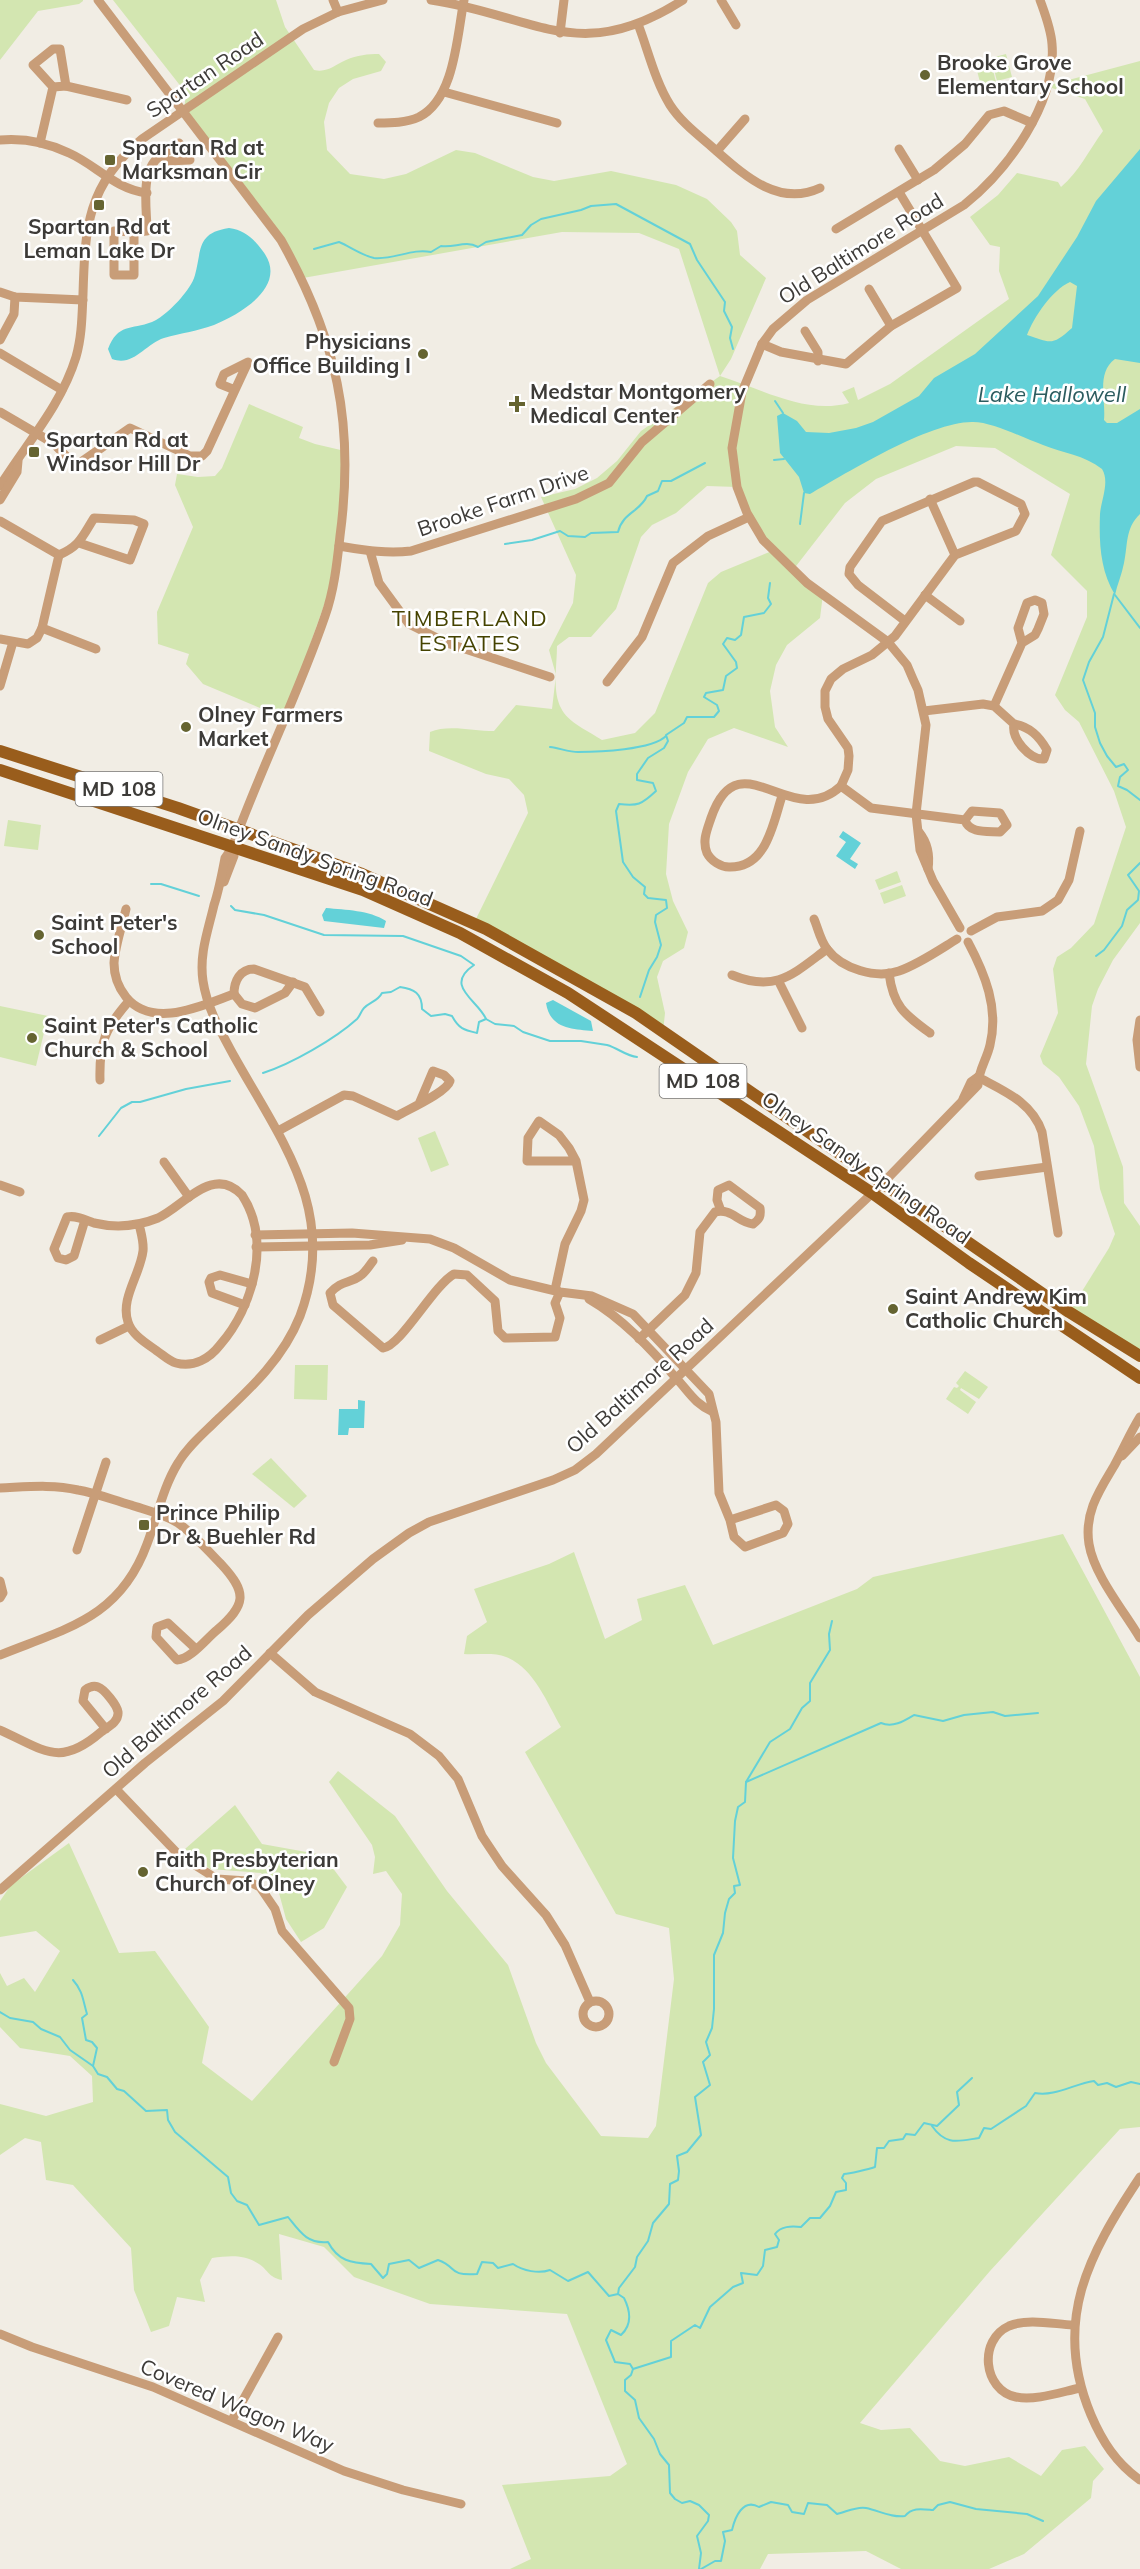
<svg xmlns="http://www.w3.org/2000/svg" width="1140" height="2569" font-family="Mulish,sans-serif">
	<style>
		.green { fill: #d3e6b1; fill-rule: evenodd }
		.water { fill: #63d1d8; fill-rule: evenodd }
		.lines { fill: none; stroke-linecap: round; stroke-linejoin: round }
		.stream { stroke: #63d1d8; stroke-width: 2 }
		.minor { stroke: #c89d78; stroke-width: 9 }
		.major { stroke: #995d1c; stroke-width: 12 }
		.poi-dot { fill: #656431; stroke: #fff; stroke-width: 2 }
		.labels { text-anchor: middle; stroke-width: 5; stroke-linejoin: round; paint-order: stroke }
		.shield { fill: #fff; stroke: #777674; stroke-width: 1.5 }
		.shield-label { font-size: 20px; font-weight: bold; fill: #3d3b38 }
		.poi-label { font-size: 21px; font-weight: bold; fill: #3d3b38; stroke: #fff; text-anchor: start }
		.street-label { font-size: 21px; fill: #3d3b38; stroke: #fff }
		.water-label { font-size: 22px; font-style: italic; fill: #2c5c5f; stroke: #fff }
		.neighbourhood-label { font-size: 22px; letter-spacing: 1.5px; fill: #454300; stroke: #fff }
	</style>
	<rect width="100%" height="100%" fill="#f1ede4"/>
	<g class="green">
		<path d="M0,0H83V1L79,4L38,11L0,60Z"/>
		<path d="M113,0H276L285,27L314,70C328,73 334,65 346,60C357,55 368,54 379,54L386,62L381,71L353,79L339,88L329,103L324,122L327,150L350,174L384,179L406,174L456,150L475,153L533,177L554,181L611,171L676,185L707,199L731,222L737,231L740,255L766,278L731,359L720,376C762,389 805,415 849,403L842,392L854,387L858,400L890,384L1009,299L999,271L1000,247L990,245L970,217L998,195L1017,173L1058,182L1061,187C1079,172 1089,150 1103,131L1085,99L1046,86L1140,61V923L1113,960L1098,989L1092,1006L1086,1064L1123,1167L1124,1203L1140,1226V1356L1069,1312L1109,1248L1115,1234L1100,1189L1094,1146L1079,1106L1059,1077L1043,1064L1040,1056L1058,1013L1053,969L1057,957L1071,948L1094,924L1126,827L1114,791L1079,722L1065,710L1055,695L1087,617V591L1051,555L1070,494L995,448L956,446L876,479L845,503L793,570L823,594L820,618L787,645L776,665L770,691L775,727L788,747L734,728L708,739L688,772L669,824L666,874L673,901L688,932L684,948L663,961L657,977L665,1013L663,1032L474,923L528,813L524,795L509,779L486,774L429,751L430,732C448,724 473,731 494,731L516,705L552,709L556,675L549,650L573,603L576,575L541,497L575,489L597,478L617,461L641,431L720,376L679,249L639,233L562,232L303,278L184,111L186,93ZM707,486L737,487L772,551L721,572L708,583L655,713L635,733L602,740C590,732 567,722 561,708C552,691 557,665 557,646L569,637H591L616,609L641,537L652,525L676,513Z"/>
		<path d="M1006,54L1012,77L997,81L991,58Z"/>
		<path d="M990,59L996,82L981,86L975,63Z"/>
		<path d="M249,404L303,427L299,438L315,444L345,451L334,577L284,718L203,684L186,664L189,654L158,644L157,612L193,527L175,485L177,474L198,477L215,476L222,468Z"/>
		<path d="M8,820L41,825L38,850L4,846Z"/>
		<path d="M897,871L901,882L879,890L875,880Z"/>
		<path d="M902,885L906,896L884,904L880,893Z"/>
		<path d="M0,1006L48,1016L36,1066L0,1057Z"/>
		<path d="M435,1131L449,1165L431,1172L418,1138Z"/>
		<path d="M295,1365H328L327,1400L294,1399Z"/>
		<path d="M965,1371L988,1387L979,1399L961,1388L960,1390L976,1402L968,1414L946,1399L954,1387L957,1388L959,1386L956,1383Z"/>
		<path d="M271,1458L307,1496L294,1508L252,1474Z"/>
		<path d="M1063,1534L1140,1677V2127L1120,2129L990,2271L860,2423L881,2430L910,2428L940,2461L965,2466L1009,2457L1041,2476L1062,2450L1085,2446L1104,2469L1093,2481L1091,2498L1024,2554L989,2569H901L866,2551L768,2554L760,2569H510L531,2559L502,2485L610,2476L627,2464L567,2314L430,2304L354,2277L324,2247L279,2234L282,2280C268,2277 269,2271 259,2264C243,2254 230,2256 212,2258L200,2280L205,2302L177,2297L169,2326L151,2332L134,2290L131,2248L73,2185L46,2180L41,2142L25,2138L0,2155V2104L46,2116L93,2102L92,2076L70,2056L20,2048L0,2027V1973L7,1986L24,1978L35,1992L60,1951L36,1931L0,1937V1901L11,1885L69,1843L119,1953L155,1951L209,2027L202,2063L252,2101L382,1956L400,1925L402,1894L386,1871L373,1874L375,1857L372,1845L329,1782L338,1771L395,1816L447,1891L508,1965L536,2043L546,2063L601,2136L648,2138L656,2126L674,1979L669,1928L616,1914L525,1752L561,1727C547,1703 534,1668 506,1657C495,1652 476,1655 464,1654L467,1636L487,1622L474,1589L549,1564L574,1552L605,1639L642,1620L637,1599L685,1585L713,1645L857,1589L873,1577Z"/>
		<path d="M235,1805L262,1844L323,1855L347,1887L324,1928L301,1942L286,1919L279,1893L261,1873L210,1869L185,1849Z"/>
	</g>
	<g class="water">
		<path d="M1140,149V363L1115,359C1096,373 1106,399 1104,420L1107,423H1117L1140,409V514C1125,528 1128,545 1124,563C1122,574 1117,585 1115,595C1100,570 1099,543 1100,514C1101,500 1110,482 1102,469C1084,455 1063,453 1043,445C1023,438 993,422 973,422C931,421 848,472 810,494L804,493L799,477L780,453L777,416L783,413L797,421L806,432L829,433L856,428L873,422L919,396L934,378L975,354L1038,296L1077,237L1096,201ZM1070,282L1077,286L1072,328C1052,346 1051,343 1027,335C1034,317 1052,290 1070,282Z"/>
		<path d="M229,228C244,230 253,238 262,250C290,285 242,313 214,325C198,331 181,333 164,338C145,344 134,367 112,359L108,349C118,323 131,330 152,322C163,317 173,307 181,298C186,292 193,283 195,275C202,250 196,233 229,228Z"/>
		<path d="M843,831L861,843L850,859L858,864L855,869L836,856L846,842L839,837Z"/>
		<path d="M326,908C346,910 369,910 386,921L384,928L324,921L322,915Z"/>
		<path d="M553,1000L591,1021L593,1031C572,1029 550,1029 546,1003Z"/>
		<path d="M358,1400L365,1401L364,1428H349L348,1435H338L339,1409H358Z"/>
	</g>
	<g class="lines">
		<g class="stream">
			<path d="M314,249L339,242C349,246 363,256 374,258C394,260 412,248 431,252L441,246C455,248 465,240 478,247L486,242L522,235L531,225L541,219L581,210L591,206L616,204L690,244L697,260L725,302L724,311L732,327L730,338L733,349"/>
			<path d="M775,401L783,413"/>
			<path d="M774,460L784,459"/>
			<path d="M800,524L804,493"/>
			<path d="M505,544L532,540L560,531L568,536L585,537L591,533L618,532C623,512 640,512 647,496L658,491L662,481H671L705,463"/>
			<path d="M1114,594L1103,637L1089,662L1083,680L1095,713V727L1100,743L1107,756L1116,767L1124,764L1128,770L1120,777L1118,786L1127,790L1140,800"/>
			<path d="M1115,595L1140,628"/>
			<path d="M550,747C559,748 569,752 578,752C598,752 652,750 666,736"/>
			<path d="M151,884H161L199,896"/>
			<path d="M231,906L235,910L264,915L324,935L403,936L461,956L474,965C443,986 478,1000 486,1019"/>
			<path d="M1096,956L1104,950L1122,926L1127,910L1138,900L1139,891L1128,875L1140,863"/>
			<path d="M640,997L649,970L657,957L661,945L655,922L656,915L667,908L666,900L648,898L644,894L645,887L633,877L623,862L616,811L619,804C638,806 641,805 656,791L653,783L637,780V774L648,758L664,748L668,741L666,735L684,723L687,717H714L719,711L717,705L704,697L706,693L723,690L726,676L737,668L736,662L723,644L727,638L735,640L741,635L744,617L764,613L771,604L768,598L770,583"/>
			<path d="M263,1073C291,1064 335,1039 357,1019C360,1016 361,1011 364,1008C370,1002 378,1001 382,993L391,992L400,987C414,989 422,993 422,1009L431,1016L445,1014L452,1016C459,1029 464,1030 477,1033L479,1022L486,1019L495,1024L514,1026L523,1032L550,1041H581L607,1045C618,1048 626,1056 637,1057"/>
			<path d="M99,1136L121,1108L132,1102H140L186,1089L230,1081"/>
			<path d="M746,1782L770,1742L790,1729L802,1708L810,1701V1683L830,1650L829,1634L832,1621"/>
			<path d="M73,1980C83,1991 83,2001 87,2014L82,2018L86,2040L92,2042L97,2048L93,2066"/>
			<path d="M0,2012L10,2018L33,2022L41,2029L60,2037L70,2050L93,2066L98,2074L107,2077L117,2089L124,2091L146,2111L167,2110L168,2120L175,2132L228,2177L231,2193L237,2201L247,2205L259,2225L288,2217C300,2232 307,2244 328,2242C338,2261 351,2263 371,2264L383,2278L387,2274L389,2264L409,2260L419,2268L438,2260C458,2267 447,2276 477,2274L482,2262L493,2263L498,2268L513,2264C523,2271 539,2274 550,2270L568,2281L588,2272L609,2296L618,2294L624,2298C630,2310 633,2324 621,2335L611,2330L606,2340L615,2362L630,2364L633,2369L631,2375L625,2380V2391L635,2400L639,2418L654,2439L660,2454L669,2465L670,2493L675,2499L682,2503L690,2501L699,2505L709,2515L708,2521L697,2536L701,2553L699,2569"/>
			<path d="M932,2126C946,2146 958,2141 979,2138L984,2128L991,2129L1026,2106L1035,2093C1054,2097 1074,2084 1094,2081L1098,2085L1107,2083L1116,2087L1131,2082L1140,2084"/>
			<path d="M618,2294L619,2288L635,2267L637,2257L648,2241L653,2223L669,2204L670,2184L678,2180L679,2171L677,2156L687,2152L701,2135L695,2097L710,2085L703,2062L710,2055L706,2042L712,2028L714,2009V1955L723,1933L725,1913L729,1899L735,1893L734,1886L740,1885L733,1858L735,1821L738,1807L745,1802L746,1782L881,1723C893,1728 904,1721 914,1715L943,1721L964,1715L993,1712L1005,1716L1038,1713"/>
			<path d="M633,2369L671,2357V2341L695,2325L700,2328L710,2307L733,2287L743,2283L741,2273L757,2275L763,2266L765,2250L777,2247L779,2240L775,2234C781,2226 791,2226 801,2227L810,2218H820L830,2206L836,2192L846,2190V2183L842,2178L844,2174C849,2174 869,2169 875,2167L877,2148H884L889,2141L903,2139L906,2134L915,2135L924,2123L937,2126L959,2105L957,2092L972,2078"/>
			<path d="M701,2569L715,2561H721L725,2541L723,2532L732,2530C735,2517 743,2498 759,2507L771,2502L788,2505L792,2512L804,2514L808,2503L827,2505L837,2514C846,2512 857,2506 866,2508C880,2511 892,2518 905,2516C912,2507 922,2509 933,2510L938,2505L950,2502L976,2509L1027,2514L1043,2521"/>
		</g>
		<g class="minor">
			<path d="M333,0L338,12"/>
			<path d="M431,0C534,15 579,67 683,0"/>
			<path d="M721,0L736,25"/>
			<path d="M638,24C648,50 655,81 670,105C681,122 697,134 712,147C742,173 777,208 820,188"/>
			<path d="M560,33L564,0"/>
			<path d="M66,86L127,100"/>
			<path d="M444,92L557,123"/>
			<path d="M378,123C391,123 406,123 419,117C455,99 457,35 464,0"/>
			<path d="M0,140C23,138 48,143 69,153C96,165 115,189 147,193"/>
			<path d="M40,143L53,87L66,86L60,49H53L33,65L53,87"/>
			<path d="M899,149L918,180"/>
			<path d="M717,151L745,119"/>
			<path d="M836,229L934,170L965,144L989,115L1004,111L1032,123"/>
			<path d="M134,232L114,231V275H134V232L147,231C147,208 139,168 162,155L167,161L190,160L179,143L162,155"/>
			<path d="M869,289L891,326"/>
			<path d="M0,292L15,297L83,300"/>
			<path d="M805,331L818,352V361"/>
			<path d="M0,340L14,314L15,297"/>
			<path d="M762,344L781,352L846,364L891,326L957,288L899,192"/>
			<path d="M0,353L62,390"/>
			<path d="M0,412L53,443L74,464L81,462L130,428L190,456H202L207,451L235,390L220,384L224,374L248,362L235,390"/>
			<path d="M0,486C26,444 61,406 76,357C82,336 82,315 83,294C85,227 87,185 142,139L303,29L338,12L383,0"/>
			<path d="M930,499L955,555"/>
			<path d="M0,500L17,472L18,461"/>
			<path d="M0,521L59,555L42,628L37,638L28,644L0,639"/>
			<path d="M339,546C364,550 386,554 411,551L576,499L609,483L642,442L710,384"/>
			<path d="M370,551L379,583L409,624L447,643L550,677"/>
			<path d="M59,555C80,546 82,537 94,518L134,520L144,524L130,560L79,543"/>
			<path d="M925,595L960,621"/>
			<path d="M42,628L96,649"/>
			<path d="M607,682L642,637L673,563L708,536L749,517"/>
			<path d="M0,686L13,642"/>
			<path d="M994,706L1022,643L1035,635L1038,629L1044,614L1042,603L1035,600L1027,603L1018,628L1022,643"/>
			<path d="M924,711L983,704L994,706L1014,724C1011,739 1030,760 1044,759L1047,750C1039,736 1030,727 1014,724"/>
			<path d="M841,786L848,770L849,756L848,748L828,719L825,707V691L831,679L843,669L872,655L895,636L955,555L1016,531L1025,514L1021,504L978,482H974L882,521L850,567L849,574L858,585L905,621"/>
			<path d="M782,796C773,823 767,868 729,867C721,867 711,861 707,853C702,841 707,830 711,818C739,736 791,833 841,786L871,808L965,820C969,834 988,831 1000,832L1007,825L1000,813L972,811L965,820"/>
			<path d="M919,832C928,843 930,855 928,869"/>
			<path d="M224,882L234,856L232,848"/>
			<path d="M126,909C122,926 115,946 114,963C114,976 118,987 126,997C153,1030 203,1005 234,994L242,1004L255,1008L285,993L293,982"/>
			<path d="M814,919C818,928 820,940 827,949C842,969 876,979 899,971C919,964 939,950 957,939"/>
			<path d="M960,928L933,881L920,850L916,814L926,725L918,690L913,679L907,665L888,642L807,583L763,540L747,513L737,487L732,448L742,392L762,344L773,329L807,300L964,205C1007,171 1057,103 1052,44C1051,29 1045,14 1040,0"/>
			<path d="M971,931L997,917L1042,911L1058,900L1069,880L1080,831"/>
			<path d="M889,973C893,1006 904,1014 930,1033"/>
			<path d="M732,975C776,993 793,974 827,949"/>
			<path d="M779,982L802,1028"/>
			<path d="M234,994C234,981 240,969 254,969L305,987L320,1012"/>
			<path d="M1140,1020L1137,1040L1140,1067"/>
			<path d="M978,1077C1004,1091 1032,1102 1042,1132L1058,1233"/>
			<path d="M100,1080C99,1043 105,1028 129,1001"/>
			<path d="M963,1099L971,1082L978,1077"/>
			<path d="M278,1131L344,1095L353,1096L397,1116C409,1109 447,1092 450,1081L444,1075L433,1071L419,1104"/>
			<path d="M164,1162L189,1197"/>
			<path d="M979,1176L1047,1167"/>
			<path d="M0,1185L20,1192"/>
			<path d="M85,1220L74,1256L66,1260L58,1258L54,1249L67,1217C77,1215 85,1220 94,1223C115,1228 138,1226 158,1218C184,1206 213,1164 242,1195C272,1241 253,1307 220,1345C210,1358 194,1368 176,1363C169,1361 163,1355 157,1351C146,1343 132,1335 128,1322C120,1299 140,1275 143,1251C144,1242 141,1233 139,1224"/>
			<path d="M255,1235L352,1233L430,1239L454,1248L510,1280L560,1292L592,1296L633,1314L709,1394L716,1422L719,1493L730,1520L734,1537L745,1547L783,1533L788,1524L784,1511L776,1505L730,1520"/>
			<path d="M256,1247L370,1245L402,1240"/>
			<path d="M373,1261C369,1266 365,1273 360,1276C349,1284 342,1280 330,1293L333,1305L383,1348C401,1346 433,1286 454,1274L467,1275L495,1301L498,1331L505,1338L555,1337L560,1318L555,1303L560,1292"/>
			<path d="M555,1290L565,1244L581,1211L584,1200L576,1161L569,1148L559,1135L539,1121L528,1138L527,1161H576"/>
			<path d="M589,1299C622,1318 651,1349 676,1378C690,1393 694,1403 713,1412"/>
			<path d="M245,1305L212,1293L209,1282L211,1278L220,1275L252,1284"/>
			<path d="M639,1339L685,1295L696,1273L700,1232L715,1212C732,1208 737,1222 753,1224C760,1219 761,1216 760,1208L729,1185L718,1190L717,1200L721,1211"/>
			<path d="M100,1340L129,1326"/>
			<path d="M1140,1417C1130,1433 1123,1450 1114,1466C1099,1491 1084,1513 1089,1544C1094,1575 1124,1611 1140,1638"/>
			<path d="M1122,1456L1140,1437"/>
			<path d="M0,1488C26,1487 52,1484 78,1490C96,1493 113,1500 131,1505C146,1510 164,1514 178,1523C194,1534 207,1550 221,1564C248,1593 246,1605 217,1630C206,1639 191,1659 177,1660L156,1637L157,1627L168,1623L196,1649"/>
			<path d="M77,1550L106,1462"/>
			<path d="M0,1581L3,1593L0,1598"/>
			<path d="M270,1653L315,1692L410,1734L439,1756L458,1779L482,1836L502,1866L546,1915L565,1945L590,2002"/>
			<path d="M0,1655C67,1628 120,1618 147,1544C157,1518 163,1487 178,1463C188,1446 203,1434 217,1420C250,1389 283,1359 300,1316C339,1212 282,1142 234,1056C221,1032 207,1008 203,981C199,954 208,931 214,905C219,890 222,874 225,858L232,848C260,770 298,695 325,616C334,591 337,563 340,536C355,423 337,340 281,240L98,0"/>
			<path d="M0,1730C45,1750 59,1768 101,1732C108,1727 119,1722 118,1712C117,1705 104,1689 98,1687C93,1685 89,1687 85,1690L83,1701L106,1729"/>
			<path d="M116,1789L179,1855L217,1879L247,1881L260,1887L275,1909L282,1931L349,2008L350,2019L334,2062"/>
			<path d="M0,1890L145,1763L223,1701L308,1615L373,1559L409,1533L429,1522L553,1480L575,1470L596,1454L882,1184L978,1085C978,1071 987,1059 990,1045C999,1008 985,974 968,942"/>
			<circle cx="596" cy="2014" r="13"/>
			<path d="M1140,2177C1088,2255 1052,2322 1091,2415C1102,2441 1116,2463 1140,2480"/>
			<path d="M1073,2325C1053,2324 1028,2318 1009,2326C978,2340 983,2390 1016,2397C1035,2401 1061,2392 1080,2388"/>
			<path d="M0,2334L32,2347L153,2387L344,2471L403,2490L461,2504"/>
			<path d="M232,2420L278,2337"/>
		</g>
		<g class="major">
			<path d="M0,751L178,808L362,874L486,929L636,1013L1069,1312L1140,1356"/>
			<path d="M0,770L363,890L460,933L568,993L872,1193L969,1263L1140,1378"/>
		</g>
	</g>
	<g class="poi-dot">
		<circle cx="925" cy="75" r="6"/>
		<rect x="104" y="154" width="12" height="12" rx="3"/>
		<rect x="93" y="199" width="12" height="12" rx="3"/>
		<circle cx="423" cy="354" r="6"/>
		<path d="M514 395h6v6h6v6h-6v6h-6v-6h-6v-6h6z"/>
		<rect x="28" y="446" width="12" height="12" rx="3"/>
		<circle cx="186" cy="727" r="6"/>
		<circle cx="39" cy="935" r="6"/>
		<circle cx="32" cy="1038" r="6"/>
		<circle cx="893" cy="1309" r="6"/>
		<rect x="138" y="1519" width="12" height="12" rx="3"/>
		<circle cx="143" cy="1872" r="6"/>
	</g>
	<g class="labels">
		<g class="shield">
			<rect x="75.5" y="772" width="87" height="34" rx="4.5"/>
			<rect x="659.5" y="1064" width="87" height="34" rx="4.5"/>
		</g>
		<g class="shield-label">
			<text x="119" y="796">MD 108</text>
			<text x="703" y="1088">MD 108</text>
		</g>
		<g class="poi-label">
			<text x="937" y="70">Brooke Grove<tspan x="937" dy="24">Elementary School</tspan></text>
			<text x="122" y="155">Spartan Rd at<tspan x="122" dy="24">Marksman Cir</tspan></text>
			<text x="99" y="234" text-anchor="middle">Spartan Rd at<tspan x="99" dy="24">Leman Lake Dr</tspan></text>
			<text x="411" y="349" text-anchor="end">Physicians<tspan x="411" dy="24">Office Building I</tspan></text>
			<text x="530" y="399">Medstar Montgomery<tspan x="530" dy="24">Medical Center</tspan></text>
			<text x="46" y="447">Spartan Rd at<tspan x="46" dy="24">Windsor Hill Dr</tspan></text>
			<text x="198" y="722">Olney Farmers<tspan x="198" dy="24">Market</tspan></text>
			<text x="51" y="930">Saint Peter's<tspan x="51" dy="24">School</tspan></text>
			<text x="44" y="1033">Saint Peter's Catholic<tspan x="44" dy="24">Church &amp; School</tspan></text>
			<text x="905" y="1304">Saint Andrew Kim<tspan x="905" dy="24">Catholic Church</tspan></text>
			<text x="156" y="1520">Prince Philip<tspan x="156" dy="24">Dr &amp; Buehler Rd</tspan></text>
			<text x="155" y="1867">Faith Presbyterian<tspan x="155" dy="24">Church of Olney</tspan></text>
		</g>
		<g class="street-label">
			<text transform="translate(205 75) rotate(-34)" y="7">Spartan Road</text>
			<text transform="translate(861 249) rotate(-32)" y="7">Old Baltimore Road</text>
			<text transform="translate(503 501) rotate(-19)" y="7">Brooke Farm Drive</text>
			<text transform="translate(315 858) rotate(20)" y="7">Olney Sandy Spring Road</text>
			<text transform="translate(866 1168) rotate(35)" y="7">Olney Sandy Spring Road</text>
			<text transform="translate(640 1386) rotate(-42)" y="7">Old Baltimore Road</text>
			<text transform="translate(177 1712) rotate(-41)" y="7">Old Baltimore Road</text>
			<text transform="translate(237 2406) rotate(23)" y="7">Covered Wagon Way</text>
		</g>
		<g class="water-label">
			<text x="1052" y="402">Lake Hallowell</text>
		</g>
		<g class="neighbourhood-label">
			<text x="470" y="626">TIMBERLAND<tspan x="470" dy="25">ESTATES</tspan></text>
		</g>
	</g>
</svg>
